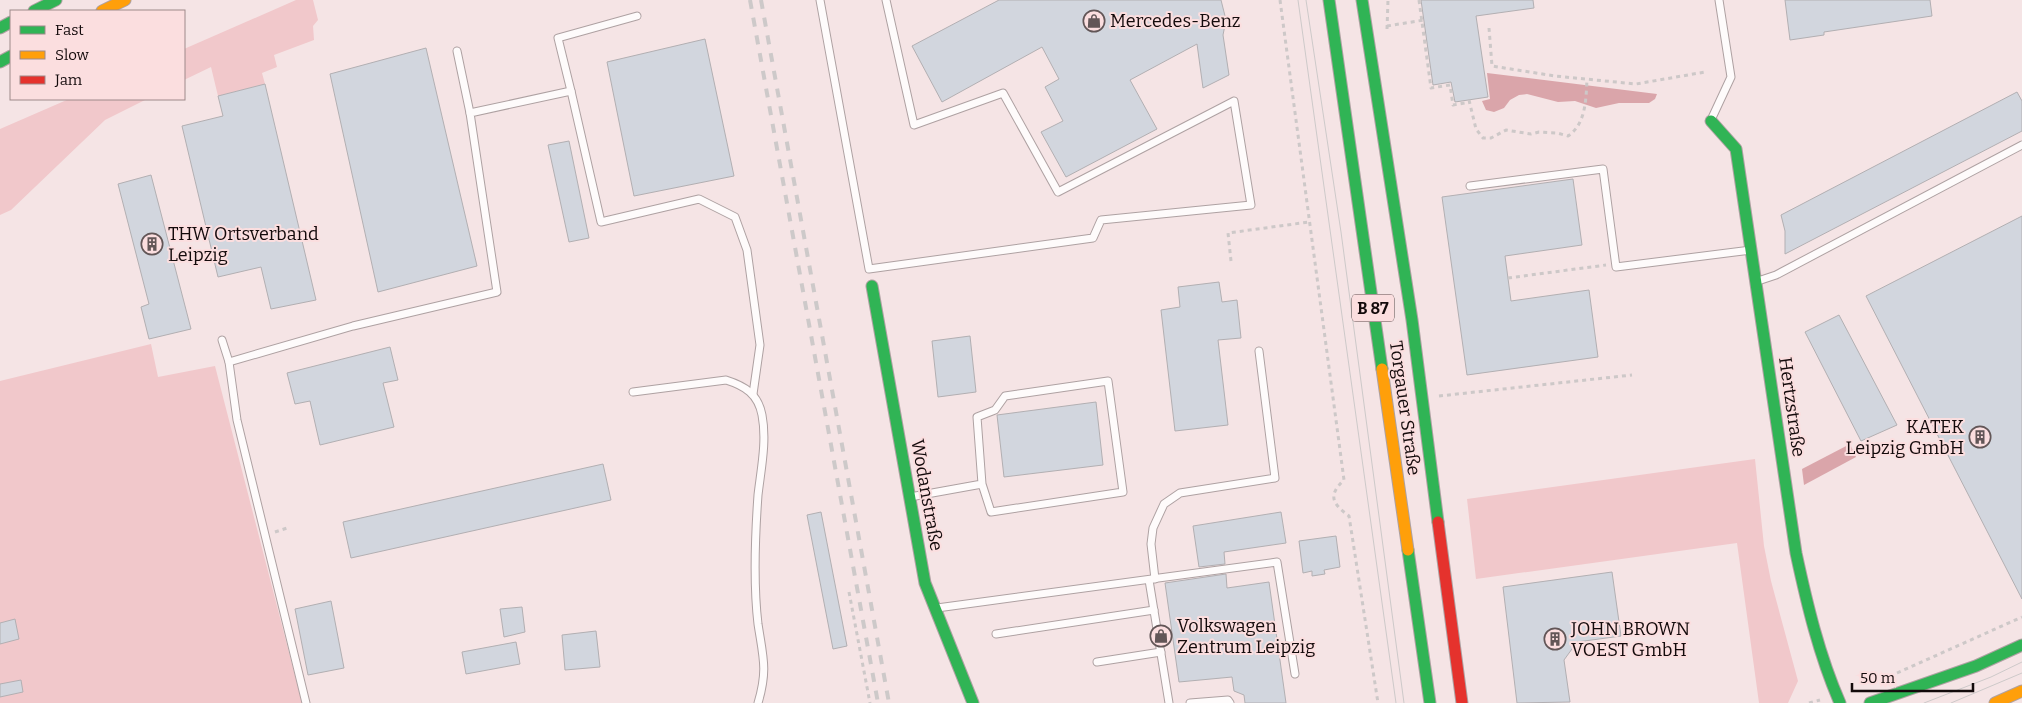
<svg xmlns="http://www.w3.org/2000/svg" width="2022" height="703" font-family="Bitter,serif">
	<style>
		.green { fill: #f1c8cb }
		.water { fill: #daa5aa }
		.building { fill: #d2d6de; stroke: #b2afb2 }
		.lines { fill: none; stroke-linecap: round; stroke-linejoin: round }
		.lane-casing { stroke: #aea1a2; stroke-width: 9 }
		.fast-casing { stroke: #aea1a2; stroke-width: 13 }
		.slow-casing { stroke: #aea1a2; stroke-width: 13 }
		.jam-casing { stroke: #aea1a2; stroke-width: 13 }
		.path { stroke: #cdc8c8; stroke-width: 3; stroke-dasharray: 4 4; stroke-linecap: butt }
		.lane { stroke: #fefbfb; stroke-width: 7 }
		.fast { stroke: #30b455; stroke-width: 11 }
		.slow { stroke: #ff9f0a; stroke-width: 11 }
		.jam { stroke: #e5322d; stroke-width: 11 }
		.tram { stroke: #cdc9c9; stroke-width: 1 }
		.rail { stroke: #cdc9c9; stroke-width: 4; stroke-dasharray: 9 9; stroke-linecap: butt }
		.labels { text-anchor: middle; stroke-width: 4; stroke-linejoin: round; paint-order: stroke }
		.shield { fill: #fbdedf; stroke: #594a4b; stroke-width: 1 }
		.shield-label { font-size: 16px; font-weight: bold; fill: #130a0b }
		.poi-label { font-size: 18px; fill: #130a0b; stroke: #fbdedf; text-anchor: start }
		.street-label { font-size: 18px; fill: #130a0b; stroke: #fbdedf }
	</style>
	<rect width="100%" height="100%" fill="#f5e4e5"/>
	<g class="green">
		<path d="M296,0H313L318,20L313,26L314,40L274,55L277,67L262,73L265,84L218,96L211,67L184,80V49Z"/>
		<path d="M69,99H147L105,120L11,210L0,215V129Z"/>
		<path d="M151,344L158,377L215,366L302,703H0V381Z"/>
		<path d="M1755,459L1764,546L1771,581L1798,681L1788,703H1759L1737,543L1476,579L1467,499Z"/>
	</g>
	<g class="water">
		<path d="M1487,73L1657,94L1655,99L1649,103H1619L1596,108L1575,101L1558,102L1527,94L1519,95L1510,100L1504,108L1494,112L1486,110L1482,101L1490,99Z"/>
		<path d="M1850,444L1856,457L1804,485L1802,469Z"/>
	</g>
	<g class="building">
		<path d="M999,0H1221L1226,20L1223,35L1229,75L1203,88L1197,44L1130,80L1157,129L1066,177L1041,132L1063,121L1045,87L1059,79L1042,47L942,102L912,46Z"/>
		<path d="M1421,0H1533L1534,8L1476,16L1488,97L1455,102L1451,82L1433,85Z"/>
		<path d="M1785,0H1930L1932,16L1824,32V35L1790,40Z"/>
		<path d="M705,39L734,176L634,196L607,62Z"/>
		<path d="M426,48L477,266L378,292L330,74Z"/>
		<path d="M265,84L316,300L271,309L261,267L218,277L182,126L223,116L218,96Z"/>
		<path d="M2017,92L2022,101V131L1785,254V231L1781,215Z"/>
		<path d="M569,141L589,238L569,242L548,145Z"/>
		<path d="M151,175L191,329L149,339L141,307L149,304L118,184Z"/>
		<path d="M1573,179L1582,245L1505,256L1511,301L1589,290L1598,357L1467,375L1442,197Z"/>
		<path d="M2022,216V599L1866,296Z"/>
		<path d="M1219,282L1222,302L1237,300L1241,338L1218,340L1228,425L1175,431L1161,310L1180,307L1178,287Z"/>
		<path d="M1839,315L1897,425L1861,441L1805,332Z"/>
		<path d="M970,336L976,392L938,397L932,341Z"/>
		<path d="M390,347L398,380L383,383L394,427L320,445L310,401L295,404L287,373Z"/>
		<path d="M1096,402L1103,465L1004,477L997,415Z"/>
		<path d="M603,464L611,500L351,558L343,522Z"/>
		<path d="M821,512L847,646L833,649L807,515Z"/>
		<path d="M1281,512L1286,543L1224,552L1225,564L1199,567L1193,526Z"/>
		<path d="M1336,536L1340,567L1324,570L1325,574L1312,576V571L1303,573L1299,541Z"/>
		<path d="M1612,572L1621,636L1577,642L1564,660L1570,702L1517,703L1503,587Z"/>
		<path d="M1226,574L1227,588L1269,582L1286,703H1245L1244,695L1234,691L1232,677L1179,682L1165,583Z"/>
		<path d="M331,601L344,668L308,675L295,609Z"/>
		<path d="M522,607L525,632L504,637L500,609Z"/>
		<path d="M15,619L19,639L0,644V623Z"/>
		<path d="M596,631L600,667L565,670L562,635Z"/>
		<path d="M516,642L520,664L466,674L462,652Z"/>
		<path d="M21,680L23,692L0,697V684Z"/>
	</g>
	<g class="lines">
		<g class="lane-casing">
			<g id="lane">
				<path d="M820,0L869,269L1093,238L1101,220L1251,205L1234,101L1058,192L1003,93L914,125L886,0"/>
				<path d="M457,51L470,113"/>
				<path d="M571,91L558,38L637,16"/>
				<path d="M1711,120L1731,77L1719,0"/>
				<path d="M1470,186L1603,169L1616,267L1751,250"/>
				<path d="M1758,281L1776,275L2022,145"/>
				<path d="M222,340L229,362"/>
				<path d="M633,392L726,380C745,386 758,394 762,415C767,441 761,469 758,495C755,537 753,582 758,624C763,657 768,670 758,703"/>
				<path d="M910,497L982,484L991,512L1123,492L1108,381L1005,396L995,410L977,417L982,484"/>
				<path d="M1155,579L1151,544L1153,528L1164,504L1180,493L1275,478L1259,351"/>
				<path d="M1149,580L1169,703"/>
				<path d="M937,608L1277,562L1295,674"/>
				<path d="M996,634L1154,610"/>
				<path d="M1097,662L1161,652"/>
				<path d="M306,703L237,420L229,362L353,326L497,292L470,113L571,91L601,222L699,199L735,217L747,250L760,345L753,394"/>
				<path d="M1190,703L1228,700L1230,703"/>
			</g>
		</g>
		<g class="fast-casing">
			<g id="fast">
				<path d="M1329,0L1382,369"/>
				<path d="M1362,0L1412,320L1438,522"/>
				<path d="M34,11L56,0"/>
				<path d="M0,28L11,22"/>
				<path d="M0,62L11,56"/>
				<path d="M1711,121L1736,149L1796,553C1807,604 1819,655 1840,703"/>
				<path d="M872,286L925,583L973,703"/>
				<path d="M1408,550L1430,703"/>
				<path d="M1870,703L1976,666L2022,645"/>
			</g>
		</g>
		<g class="slow-casing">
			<g id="slow">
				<path d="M102,11L125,0"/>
				<path d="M1382,369L1408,550"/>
				<path d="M1995,703L2022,691"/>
			</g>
		</g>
		<g class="jam-casing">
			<path id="jam" d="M1438,522L1462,703"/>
		</g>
		<g class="path">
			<path d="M1280,0L1344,480C1327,496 1333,504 1349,516L1378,703"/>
			<path d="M1419,0L1431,88L1450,85L1453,105L1470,102"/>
			<path d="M1387,26L1424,20"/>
			<path d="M1489,28L1492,66L1555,76L1636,84L1705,72"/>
			<path d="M1387,29L1388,0"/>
			<path d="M1469,100L1476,129L1483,138H1491L1506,130L1531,134L1539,132L1557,133L1568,136C1586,124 1586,99 1587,79"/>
			<path d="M1231,261L1228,233L1309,222"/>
			<path d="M1508,278L1606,265"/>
			<path d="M1439,396L1632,375"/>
			<path d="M275,532L290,527"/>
			<path d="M849,592L870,703"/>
			<path d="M1897,673L2022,617"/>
			<path d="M1809,703L1820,700"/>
		</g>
		<use href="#lane" class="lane"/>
		<use href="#fast" class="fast"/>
		<use href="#slow" class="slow"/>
		<use href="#jam" class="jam"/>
		<g class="tram">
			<path d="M1298,0L1396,703"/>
			<path d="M1306,0L1341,232L1404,703"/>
			<path d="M1924,703L1991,677L2022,662"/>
			<path d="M1951,703L2022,673"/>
		</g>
		<g class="rail">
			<path d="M750,0L878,703"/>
			<path d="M761,0L889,703"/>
		</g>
	</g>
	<defs>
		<g id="shop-ring" transform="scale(1.125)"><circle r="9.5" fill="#fbdedf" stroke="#625657" stroke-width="1.5"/><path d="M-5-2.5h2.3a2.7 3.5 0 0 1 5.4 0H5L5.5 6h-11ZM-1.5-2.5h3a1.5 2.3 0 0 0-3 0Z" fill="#625657"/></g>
		<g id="building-ring" transform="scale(1.125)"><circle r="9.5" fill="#fbdedf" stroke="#625657" stroke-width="1.5"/><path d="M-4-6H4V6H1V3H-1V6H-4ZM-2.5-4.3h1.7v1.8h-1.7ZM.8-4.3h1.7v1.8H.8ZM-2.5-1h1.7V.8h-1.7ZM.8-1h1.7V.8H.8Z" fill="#625657"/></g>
	</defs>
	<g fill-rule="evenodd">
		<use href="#shop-ring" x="1094" y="21"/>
		<use href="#building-ring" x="152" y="244"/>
		<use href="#building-ring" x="1980" y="437"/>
		<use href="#shop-ring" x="1161" y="636"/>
		<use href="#building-ring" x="1555" y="639"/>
	</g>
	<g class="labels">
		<rect class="shield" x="1352" y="294.5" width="42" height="27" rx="4"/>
		<g class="shield-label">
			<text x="1373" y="314">B 87</text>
		</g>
		<g class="poi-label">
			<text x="1110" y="27">Mercedes-Benz</text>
			<text x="168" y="240">THW Ortsverband<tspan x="168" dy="21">Leipzig</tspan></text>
			<text x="1964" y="433" text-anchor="end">KATEK<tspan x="1964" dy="21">Leipzig GmbH</tspan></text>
			<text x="1177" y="632">Volkswagen<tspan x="1177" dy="21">Zentrum Leipzig</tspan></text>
			<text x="1571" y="635">JOHN BROWN<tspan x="1571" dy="21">VOEST GmbH</tspan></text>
		</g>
		<g class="street-label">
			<text transform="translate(1792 407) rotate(82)" y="6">Hertzstraße</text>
			<text transform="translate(1405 408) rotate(82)" y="6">Torgauer Straße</text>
			<text transform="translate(927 495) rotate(80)" y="6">Wodanstraße</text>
		</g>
	</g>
	<rect x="10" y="10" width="175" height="90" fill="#fbdedf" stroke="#9e898a"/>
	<rect x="20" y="26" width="25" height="8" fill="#30b455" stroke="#9e898a"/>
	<text x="55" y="35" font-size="15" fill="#130a0b">Fast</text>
	<rect x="20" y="51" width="25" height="8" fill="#ff9f0a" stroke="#9e898a"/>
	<text x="55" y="60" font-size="15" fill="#130a0b">Slow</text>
	<rect x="20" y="76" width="25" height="8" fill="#e5322d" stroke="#9e898a"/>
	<text x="55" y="85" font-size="15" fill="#130a0b">Jam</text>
	<path d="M1852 683v8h121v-8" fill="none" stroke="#130a0b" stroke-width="2.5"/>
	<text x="1860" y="683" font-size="15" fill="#130a0b" stroke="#fbdedf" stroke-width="4" paint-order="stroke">50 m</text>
</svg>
